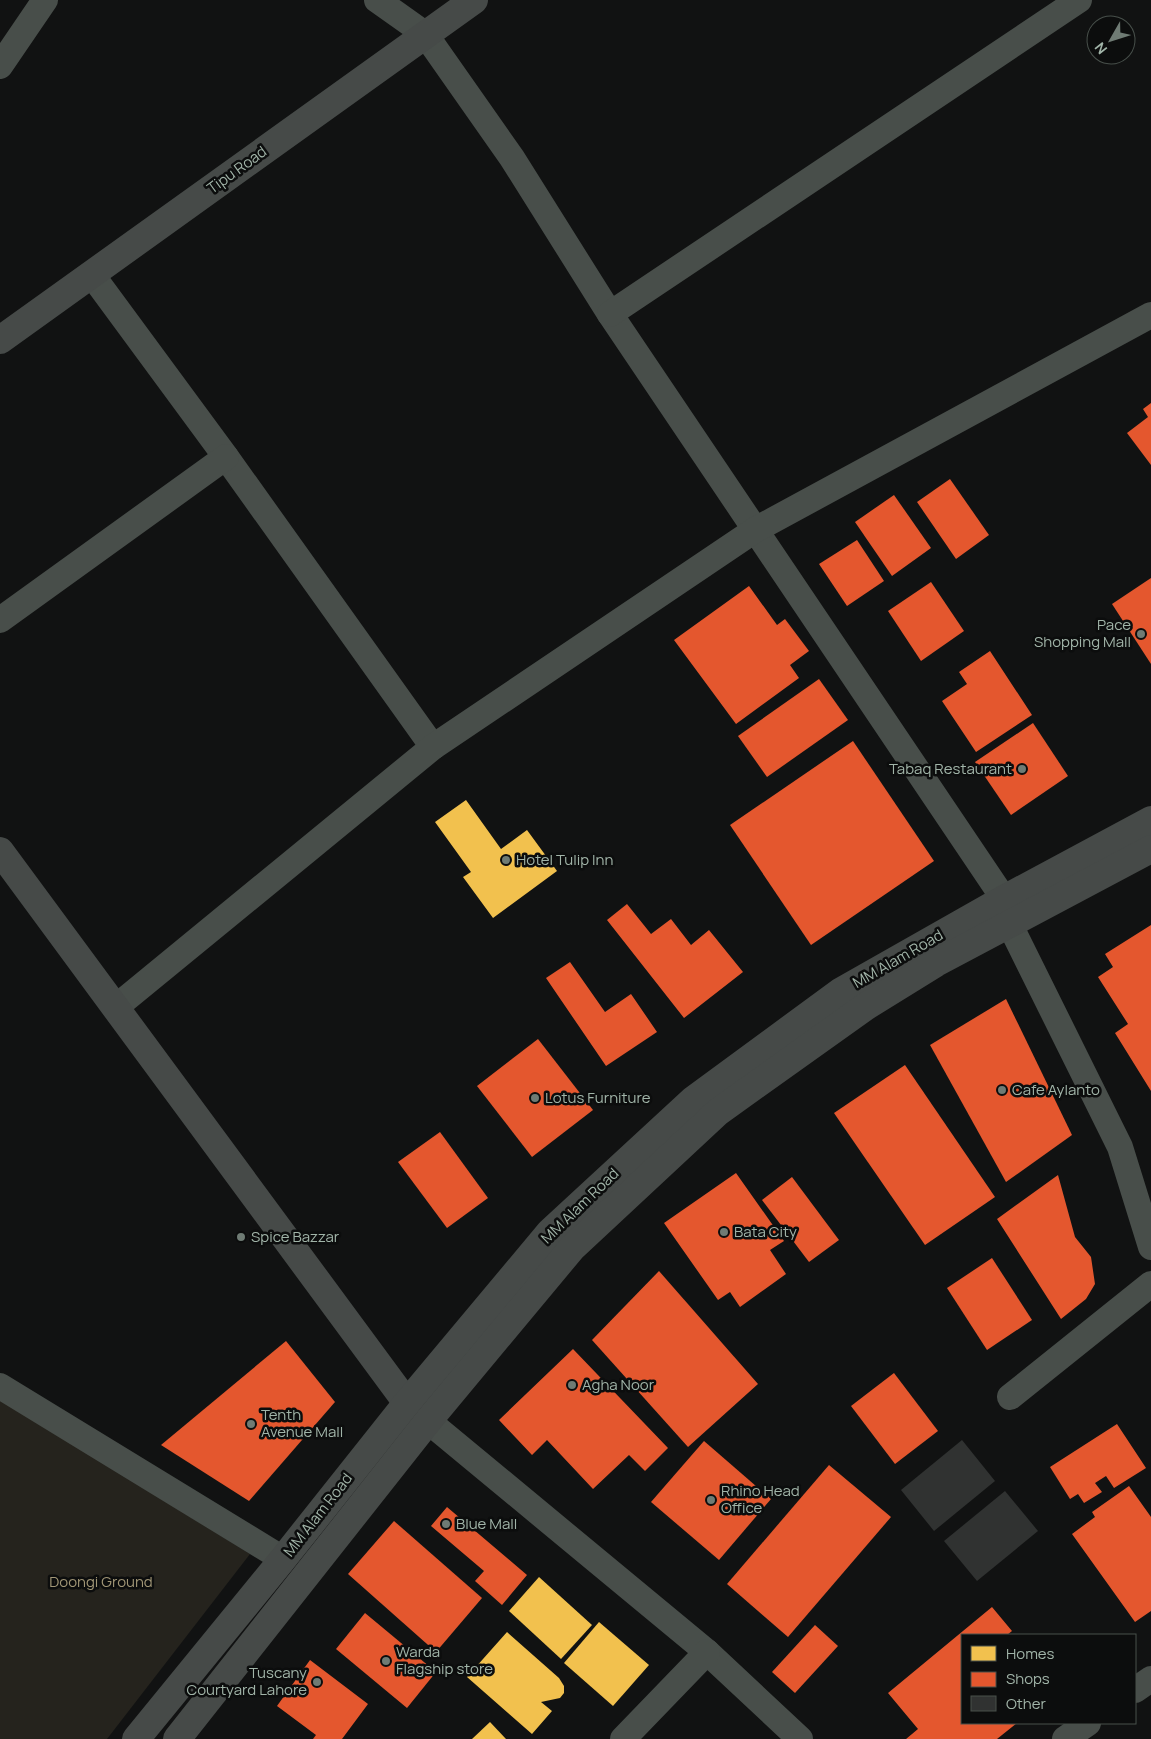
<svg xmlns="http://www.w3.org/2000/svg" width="1151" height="1739" font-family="Manrope,sans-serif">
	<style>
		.green { fill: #25231d }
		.homes { fill: #f2c14e }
		.shops { fill: #e4572e }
		.building { fill: #303231 }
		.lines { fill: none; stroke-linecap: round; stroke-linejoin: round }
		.street { stroke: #484e4a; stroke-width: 26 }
		.secondary { stroke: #464a48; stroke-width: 28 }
		.poi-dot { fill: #6f7b74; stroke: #0c0d0d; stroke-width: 2 }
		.labels { text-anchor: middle; stroke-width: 5; stroke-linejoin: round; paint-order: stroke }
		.street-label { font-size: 15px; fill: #a1b4a8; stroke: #0c0d0d }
		.poi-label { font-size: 15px; fill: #a1b4a8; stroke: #0c0d0d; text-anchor: start }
		.park-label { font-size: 15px; fill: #a19676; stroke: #0c0d0d }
	</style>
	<rect width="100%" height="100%" fill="#111212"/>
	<path class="green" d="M0,1399L250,1554L107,1739H0Z"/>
	<g class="homes">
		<path d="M466,800L501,849L527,830L557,871L493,918L463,877L471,872L435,822Z"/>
		<path d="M539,1577L592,1625L561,1659L509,1611Z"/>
		<path d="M599,1622L649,1665L613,1706L564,1663Z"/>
		<path d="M507,1632L559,1678L564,1686V1693L560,1698L541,1702L552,1711L532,1734L467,1677Z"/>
		<path d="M490,1722L506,1739H472Z"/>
	</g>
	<g class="shops">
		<path d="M1151,403V465L1127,433L1148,417L1143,409Z"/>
		<path d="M950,479L989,535L956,559L917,502Z"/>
		<path d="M894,495L931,548L892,576L855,522Z"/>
		<path d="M857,540L884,581L847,606L819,564Z"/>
		<path d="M1151,578V664L1112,604Z"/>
		<path d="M931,582L964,631L921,661L888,611Z"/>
		<path d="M749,586L777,625L785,619L809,651L790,665L799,678L736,724L674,640Z"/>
		<path d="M990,651L1032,715L976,752L942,701L967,684L959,672Z"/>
		<path d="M819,679L848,720L767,777L738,736Z"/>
		<path d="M1033,723L1068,776L1011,815L975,762Z"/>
		<path d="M853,741L934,861L811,945L730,825Z"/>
		<path d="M627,904L651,934L671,919L691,945L709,930L743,972L684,1018L607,920Z"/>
		<path d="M1151,925V1091L1115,1033L1128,1024L1098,977L1113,967L1105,954Z"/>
		<path d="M570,962L605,1012L631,994L657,1032L606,1066L546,978Z"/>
		<path d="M1006,999L1072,1135L1006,1182L930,1045Z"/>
		<path d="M538,1039L593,1110L532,1157L477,1086Z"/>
		<path d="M905,1065L995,1197L925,1245L834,1113Z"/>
		<path d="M440,1132L488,1198L447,1228L398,1162Z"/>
		<path d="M736,1173L784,1241L770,1250L786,1274L740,1307L730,1292L718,1300L664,1223Z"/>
		<path d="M1058,1175L1075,1237L1091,1257L1095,1284L1086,1299L1061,1319L997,1219Z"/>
		<path d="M792,1177L839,1240L809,1262L762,1200Z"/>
		<path d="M992,1258L1032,1320L987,1350L947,1288Z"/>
		<path d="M659,1271L758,1384L688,1447L592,1340Z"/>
		<path d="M286,1341L335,1402L249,1501L161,1445Z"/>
		<path d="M573,1349L668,1448L645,1471L629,1455L593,1489L547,1440L532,1455L499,1420Z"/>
		<path d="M894,1373L938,1431L895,1464L851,1406Z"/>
		<path d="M1117,1424L1146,1468L1114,1488L1106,1476L1095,1483L1102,1492L1084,1503L1078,1494L1070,1499L1050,1467Z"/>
		<path d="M704,1441L771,1499L719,1560L651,1502Z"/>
		<path d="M829,1465L891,1517L788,1637L727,1584Z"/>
		<path d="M1129,1486L1151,1517V1611L1135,1622L1072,1534L1095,1517L1092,1512Z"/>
		<path d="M447,1507L527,1575L502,1605L475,1581L484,1571L431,1526Z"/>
		<path d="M394,1521L482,1598L436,1652L348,1574Z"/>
		<path d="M992,1607L1012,1631L1007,1635H962V1723H1017L997,1739H906L918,1729L888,1693Z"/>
		<path d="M365,1613L436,1672L407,1708L336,1649Z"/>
		<path d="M815,1625L838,1646L795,1693L772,1672Z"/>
		<path d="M310,1660L368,1704L342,1739H313L316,1735L277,1706Z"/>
	</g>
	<g class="building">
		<path d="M962,1440L995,1481L934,1531L901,1490Z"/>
		<path d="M1005,1491L1038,1531L977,1581L944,1541Z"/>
	</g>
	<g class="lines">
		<g class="street">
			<path d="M377,0L425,34L512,158L610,314L1004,899"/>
			<path d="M0,66L45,0"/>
			<path d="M92,275L226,457L433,747"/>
			<path d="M610,314L1079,0"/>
			<path d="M0,620L226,457"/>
			<path d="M1010,925L1120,1147L1151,1247"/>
			<path d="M116,1007L433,747L755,530L1151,315"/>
			<path d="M0,1386L283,1559"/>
			<path d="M1010,1397L1151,1284"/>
			<path d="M428,1421L707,1652L800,1739"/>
			<path d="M1135,1690L1151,1679"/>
			<path d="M623,1739L707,1652"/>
			<path d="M1065,1739L1088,1723"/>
		</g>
		<g class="secondary">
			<path d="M0,340L474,0"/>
			<path d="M0,851L407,1403"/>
			<path d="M136,1739L283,1559L407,1403L550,1232L693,1100L840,992L1004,899L1151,820"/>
			<path d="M177,1739L428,1421L572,1248L718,1112L865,1007L936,963L1151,849"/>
		</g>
	</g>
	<g class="poi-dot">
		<circle cx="1141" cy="634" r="5"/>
		<circle cx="1022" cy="769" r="5"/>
		<circle cx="506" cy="860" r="5"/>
		<circle cx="1002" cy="1090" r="5"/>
		<circle cx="535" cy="1098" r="5"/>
		<circle cx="724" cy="1232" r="5"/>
		<circle cx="241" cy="1237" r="5"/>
		<circle cx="572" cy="1385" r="5"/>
		<circle cx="251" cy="1424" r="5"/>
		<circle cx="711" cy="1500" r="5"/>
		<circle cx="446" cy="1524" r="5"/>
		<circle cx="386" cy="1661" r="5"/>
		<circle cx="317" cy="1682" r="5"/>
	</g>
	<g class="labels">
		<g class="street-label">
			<text transform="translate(237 170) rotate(-36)" y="5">Tipu Road</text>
			<text transform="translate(898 959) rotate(-30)" y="5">MM Alam Road</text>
			<text transform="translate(580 1206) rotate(-44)" y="5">MM Alam Road</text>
			<text transform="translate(318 1515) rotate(-52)" y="5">MM Alam Road</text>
		</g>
		<g class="poi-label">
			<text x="1131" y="630" text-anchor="end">Pace<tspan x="1131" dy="17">Shopping Mall</tspan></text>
			<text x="1012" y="774" text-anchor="end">Tabaq Restaurant</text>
			<text x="516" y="865">Hotel Tulip Inn</text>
			<text x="1012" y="1095">Cafe Aylanto</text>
			<text x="545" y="1103">Lotus Furniture</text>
			<text x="734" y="1237">Bata City</text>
			<text x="251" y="1242">Spice Bazzar</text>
			<text x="582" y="1390">Agha Noor</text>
			<text x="261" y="1420">Tenth<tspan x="261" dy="17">Avenue Mall</tspan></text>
			<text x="721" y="1496">Rhino Head<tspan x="721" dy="17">Office</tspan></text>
			<text x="456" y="1529">Blue Mall</text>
			<text x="396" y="1657">Warda<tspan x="396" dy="17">Flagship store</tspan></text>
			<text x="307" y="1678" text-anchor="end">Tuscany<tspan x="307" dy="17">Courtyard Lahore</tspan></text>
		</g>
		<g class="park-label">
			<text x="101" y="1587">Doongi Ground</text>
		</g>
	</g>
	<rect x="961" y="1634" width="175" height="90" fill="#0c0d0d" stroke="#48504b"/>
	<rect x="971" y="1646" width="25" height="15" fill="#f2c14e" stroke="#48504b"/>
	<text x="1006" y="1659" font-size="15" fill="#a1b4a8">Homes</text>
	<rect x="971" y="1672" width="25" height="15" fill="#e4572e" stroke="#48504b"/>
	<text x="1006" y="1684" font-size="15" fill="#a1b4a8">Shops</text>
	<rect x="971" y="1696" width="25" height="15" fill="#303231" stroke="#48504b"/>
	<text x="1006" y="1709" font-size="15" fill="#a1b4a8">Other</text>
	<g transform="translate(1111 40) rotate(231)"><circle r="24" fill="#0c0d0d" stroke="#48504b"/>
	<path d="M0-4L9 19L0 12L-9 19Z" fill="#6f7b74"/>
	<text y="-8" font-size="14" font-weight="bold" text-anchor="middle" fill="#a1b4a8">N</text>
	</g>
</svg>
